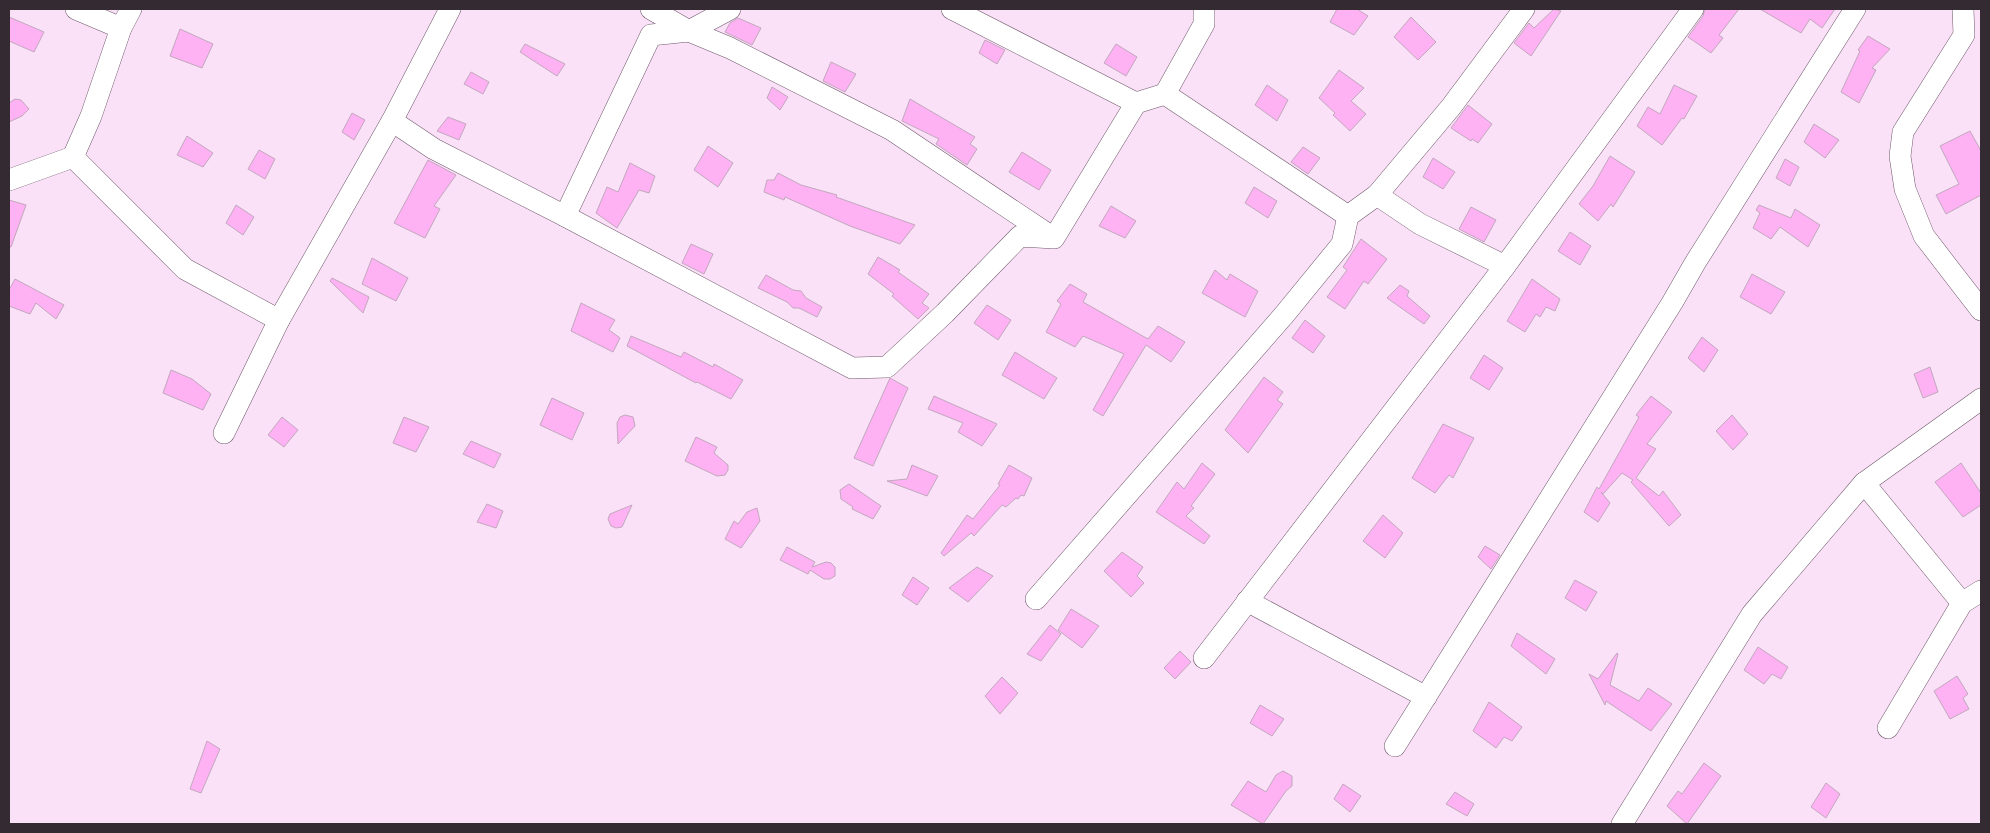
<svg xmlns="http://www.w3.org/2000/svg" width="1990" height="833" font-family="Cabin,sans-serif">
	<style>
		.building { fill: #feb1f3; stroke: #c1a8bd }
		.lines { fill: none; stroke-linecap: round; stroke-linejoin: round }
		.minor-casing { stroke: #6f596c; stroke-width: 22 }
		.minor { stroke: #fff; stroke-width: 21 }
	</style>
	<rect width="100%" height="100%" fill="#fbe1f7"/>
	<g class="building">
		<path d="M1337,9H1357L1368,16L1354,35L1330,22Z"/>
		<path d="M1554,9L1561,11L1531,56L1514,43L1529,23L1534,28Z"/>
		<path d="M1705,9H1739L1719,35L1723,38L1711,53L1688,37L1703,16Z"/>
		<path d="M1760,9H1835L1822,28L1810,19L1801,33Z"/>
		<path d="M9,17L44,32L34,52L9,41Z"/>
		<path d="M1411,17L1436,42L1418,60L1394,37Z"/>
		<path d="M738,18L761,28L752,45L725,32L730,23Z"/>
		<path d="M180,29L213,44L202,68L170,56Z"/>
		<path d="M1868,36L1890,49L1872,68L1876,70L1859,103L1841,92L1860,51L1858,50Z"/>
		<path d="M985,40L1005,50L997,64L979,53Z"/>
		<path d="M525,44L565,64L557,76L520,52Z"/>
		<path d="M1116,44L1137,57L1126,76L1104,63Z"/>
		<path d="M831,62L856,74L845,92L823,81Z"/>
		<path d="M1339,70L1364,88L1351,101L1366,114L1350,131L1333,115L1335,113L1319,98Z"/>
		<path d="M471,72L489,82L483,94L464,84Z"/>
		<path d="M1267,85L1288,100L1277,121L1255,105Z"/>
		<path d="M1674,85L1697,96L1684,119L1682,118L1662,145L1637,126L1648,107L1660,114Z"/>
		<path d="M772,87L788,97L780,110L767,98Z"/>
		<path d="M15,99L21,100L29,109L22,116L9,122V103Z"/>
		<path d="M910,99L975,137L970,144L977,149L967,165L936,144L939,139L902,121Z"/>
		<path d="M1468,105L1492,124L1478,143L1472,139L1471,141L1451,128Z"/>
		<path d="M352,113L365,120L354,140L342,132Z"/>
		<path d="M448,117L466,124L459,140L437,131Z"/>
		<path d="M1814,124L1839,140L1825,158L1804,142Z"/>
		<path d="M1970,131L1981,151V195L1946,214L1936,195L1959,184L1940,146Z"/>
		<path d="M187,136L213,153L203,167L177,155Z"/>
		<path d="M708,146L733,163L718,187L694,170Z"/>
		<path d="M1303,147L1320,158L1308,174L1291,162Z"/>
		<path d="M259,150L275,159L265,179L248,169Z"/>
		<path d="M1022,152L1051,170L1039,190L1009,172Z"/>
		<path d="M1610,156L1635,172L1613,207L1611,204L1598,221L1579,204L1593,186Z"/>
		<path d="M1433,158L1455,172L1443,189L1423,177Z"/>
		<path d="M1785,159L1799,167L1790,186L1776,178Z"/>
		<path d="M428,160L456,175L434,206L440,209L425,238L394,223Z"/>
		<path d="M630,163L655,176L649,193L639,190L617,228L596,213L607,187L618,192Z"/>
		<path d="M778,173L801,185L837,195L836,197L915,225L900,244L850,226L785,197L784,200L764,192L767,180H774Z"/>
		<path d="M1254,187L1277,201L1268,218L1245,203Z"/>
		<path d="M9,200L26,205L11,247H9Z"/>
		<path d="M236,205L254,217L243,235L226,223Z"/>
		<path d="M1759,205L1791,218L1795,209L1820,225L1808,247L1780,227L1771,239L1753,228L1760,213L1756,210Z"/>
		<path d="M1111,206L1136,221L1125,238L1099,226Z"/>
		<path d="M1471,207L1496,220L1484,242L1459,229Z"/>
		<path d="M1570,232L1591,246L1580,265L1558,251Z"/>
		<path d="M1361,239L1387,259L1368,284L1364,281L1345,309L1327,297L1347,270L1343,267Z"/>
		<path d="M691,244L713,254L704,274L682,263Z"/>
		<path d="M878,257L900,270L898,272L929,294L922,303L929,308L918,319L892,296L894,294L868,274Z"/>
		<path d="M372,258L408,278L396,301L362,284Z"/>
		<path d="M1215,270L1227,280L1230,274L1258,291L1245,317L1202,293Z"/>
		<path d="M1752,274L1785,292L1771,314L1740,297Z"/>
		<path d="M766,275L793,290L801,291L806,298L822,307L817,317L799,308H793L787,302L758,288Z"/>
		<path d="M332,278L369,297L363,313L330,281Z"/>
		<path d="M15,279L64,305L56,319L36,303L30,314L9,306V290Z"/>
		<path d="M1532,279L1560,299L1555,311L1546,307L1540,317L1536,314L1525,332L1507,321Z"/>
		<path d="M1070,284L1087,294L1083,302L1148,339L1158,326L1185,342L1171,362L1146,345L1103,416L1093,410L1124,354L1083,336L1075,347L1046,332L1061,304L1057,301Z"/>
		<path d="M1400,285L1409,291L1407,296L1430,316L1424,324L1387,298Z"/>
		<path d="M581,303L615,320L609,330L620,338L613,352L571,331Z"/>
		<path d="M987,305L1011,320L998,340L974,323Z"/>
		<path d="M1305,320L1325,336L1313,353L1292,338Z"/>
		<path d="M631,336L681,357L684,352L713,367L714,364L743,380L731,399L697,382L696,383L627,346Z"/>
		<path d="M1702,337L1718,350L1704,372L1688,358Z"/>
		<path d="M1015,352L1057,378L1044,399L1002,375Z"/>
		<path d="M1484,355L1503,368L1489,390L1470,378Z"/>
		<path d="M1930,367L1938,392L1923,398L1914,374Z"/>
		<path d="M171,370L192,379L211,394L203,410L163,393Z"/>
		<path d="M1264,377L1283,392L1277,400L1283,404L1248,453L1225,430Z"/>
		<path d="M890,378L908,388L873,466L854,458Z"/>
		<path d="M934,396L997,424L982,446L958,432L963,423L928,409Z"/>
		<path d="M1651,396L1672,412L1647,444L1656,449L1636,478L1659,496L1663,491L1681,515L1669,526L1631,482L1633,480L1622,473L1603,494L1601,492L1610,503L1598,522L1584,512L1597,487L1599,489L1639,417L1636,415Z"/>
		<path d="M552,398L584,413L572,440L540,425Z"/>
		<path d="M625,415L633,417L635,426L618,444L617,423L620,417Z"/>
		<path d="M1732,415L1748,434L1733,450L1716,431Z"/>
		<path d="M282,417L298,430L284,447L268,435Z"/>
		<path d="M404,417L429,427L416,452L393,443Z"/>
		<path d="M1443,424L1474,438L1453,478L1449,475L1435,493L1412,478Z"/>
		<path d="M696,437L717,447L714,453L728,465V470L725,475L717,476L685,461Z"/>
		<path d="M471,441L501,454L494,468L463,454Z"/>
		<path d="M1202,463L1215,474L1191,506L1194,508L1186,516L1210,536L1204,544L1156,512L1177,482L1184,489Z"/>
		<path d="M1961,463L1981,493V505L1963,517L1935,482Z"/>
		<path d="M912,465L938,476L927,496L887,481L907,479Z"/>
		<path d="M1009,465L1032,478L1024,496L1021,495L1018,499L1016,498L1006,507L1002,505L974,536L971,533L944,556L941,553L967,515L973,519L1000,485L998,484Z"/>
		<path d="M849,484L881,506L873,519L852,509L853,507L841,499L840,490Z"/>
		<path d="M487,504L503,511L496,528L477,522Z"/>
		<path d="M632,505L622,527L616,528L611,526L608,519L610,514Z"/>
		<path d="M757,508L760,521L741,548L725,539L734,521L738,524L747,512Z"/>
		<path d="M1383,515L1403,533L1385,558L1363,541Z"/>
		<path d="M1485,546L1500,555L1491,569L1478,557Z"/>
		<path d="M787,547L815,562L812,567L826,562L831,563L835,567V576L830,579H824L810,570L808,574L780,560Z"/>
		<path d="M1122,552L1143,567L1137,576L1144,583L1131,597L1104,571Z"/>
		<path d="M977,567L993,576L968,602L949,588Z"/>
		<path d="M913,577L929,588L917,605L902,595Z"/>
		<path d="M1575,580L1597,592L1586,611L1565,598Z"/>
		<path d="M1071,609L1099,626L1082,648L1058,630Z"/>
		<path d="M1050,625L1061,634L1041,661L1027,654Z"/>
		<path d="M1517,633L1555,659L1546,674L1511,646Z"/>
		<path d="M1758,647L1788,667L1781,679L1772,674L1764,684L1744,670Z"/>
		<path d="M1180,651L1191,662L1175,679L1164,668Z"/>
		<path d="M1617,653L1618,654L1610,685L1639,701L1648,688L1672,704L1651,731L1606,701L1605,705L1589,674L1598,679Z"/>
		<path d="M1957,676L1968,694L1963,698L1969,709L1950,719L1934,691Z"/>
		<path d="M1002,677L1018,693L1000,714L985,696Z"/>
		<path d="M1489,702L1522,727L1512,741L1504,737L1496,748L1473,731Z"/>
		<path d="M1260,705L1284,719L1272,736L1250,723Z"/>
		<path d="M207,741L220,749L201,793L190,789Z"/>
		<path d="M1704,763L1721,776L1687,824L1667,806L1678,791L1682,794Z"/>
		<path d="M1283,771L1292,776V786L1286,791L1263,824L1231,805L1248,781L1266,792L1276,775Z"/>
		<path d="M1826,783L1840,794L1826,818L1811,807Z"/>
		<path d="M1343,784L1361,796L1350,812L1334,799Z"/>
		<path d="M1455,792L1474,804L1467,816L1446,804Z"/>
	</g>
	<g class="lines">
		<g class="minor-casing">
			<g id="minor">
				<path d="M76,9L121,28"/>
				<path d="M651,9L689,31L730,48L892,130L1052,237"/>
				<path d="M730,9L689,31L651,35L565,216L852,368L887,367L945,313L1020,236L1054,238L1136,103"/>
				<path d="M952,9L1136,103L1165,94"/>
				<path d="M1204,9V24L1165,94L1348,216"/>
				<path d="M1963,9L1964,35L1903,132L1900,156L1905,189L1924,236L1981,310"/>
				<path d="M392,121L434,149L565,216"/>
				<path d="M73,157L91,116L121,28L131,9"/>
				<path d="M9,180L73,157L185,269L279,320"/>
				<path d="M1377,195L1451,107L1524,9"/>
				<path d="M224,433L279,320L392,121L450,9"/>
				<path d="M1036,599L1284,315L1342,244L1348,216L1377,195L1420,224L1505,266"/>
				<path d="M1247,601L1426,697"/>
				<path d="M1962,603L1864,483L1981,399"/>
				<path d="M1204,658L1505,266L1693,9"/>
				<path d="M1888,728L1962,603L1981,591"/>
				<path d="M1395,746L1672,303L1695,263L1855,9"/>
				<path d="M1622,824L1752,614L1864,483"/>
			</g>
		</g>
		<use href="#minor" class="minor"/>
	</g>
	<rect width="1990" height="833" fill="none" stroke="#332a32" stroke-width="20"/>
</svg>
